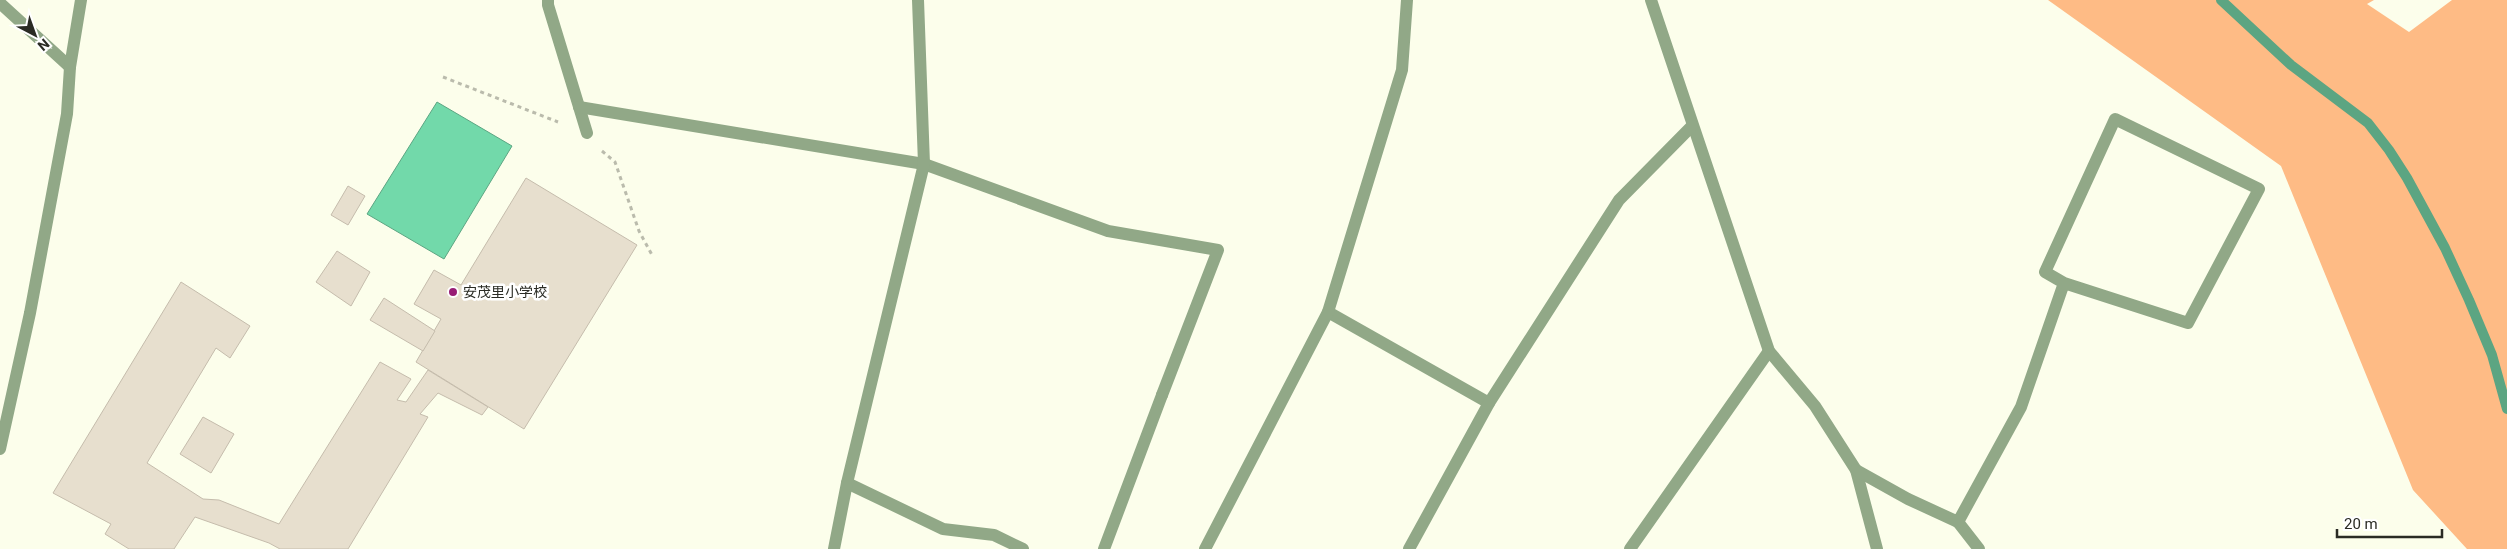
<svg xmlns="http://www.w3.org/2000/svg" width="2507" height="549" font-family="Roboto,'Noto Sans JP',sans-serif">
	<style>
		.green { fill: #febb85 }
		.water { fill: #72d9aa; stroke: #5ca582 }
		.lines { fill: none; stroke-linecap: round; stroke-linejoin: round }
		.stream { stroke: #5ca582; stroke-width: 10 }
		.building { fill: #e7dfce; stroke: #c5bcac }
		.path { stroke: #babbac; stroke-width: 3; stroke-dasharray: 4 4; stroke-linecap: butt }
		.service { stroke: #91a887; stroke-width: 12 }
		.minor { stroke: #91a887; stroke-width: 12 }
		.poi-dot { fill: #981c75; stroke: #fff; stroke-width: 2 }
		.labels { text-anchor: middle; stroke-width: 5; stroke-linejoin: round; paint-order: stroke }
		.poi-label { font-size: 14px; fill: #2a2b24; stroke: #fff; text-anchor: start }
	</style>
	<rect width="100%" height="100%" fill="#fcfeeb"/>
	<path class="green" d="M2048,0H2374L2367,4L2409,32L2452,0H2507V549H2467L2413,490L2281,166Z"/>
	<path class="water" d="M437,102L512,146L444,259L367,214Z"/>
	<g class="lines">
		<path class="stream" d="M2221,0L2291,65L2368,123L2389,150L2407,178L2445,248L2469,300L2492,355L2507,409"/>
	</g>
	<g class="building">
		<path d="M526,178L637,245L524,429L416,362L441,319L414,304L434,270L461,285Z"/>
		<path d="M348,186L365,196L348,225L331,215Z"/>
		<path d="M337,251L370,272L351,306L316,282Z"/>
		<path d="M181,282L250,326L230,358L216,348L147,463L203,499L219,500L279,524L380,362L411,379L397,400L406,402L428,370L488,407L482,415L438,393L420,414L428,417L348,549H280L269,543L195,517L174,549H129L105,534L111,524L53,493Z"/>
		<path d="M384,298L435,331L423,351L370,320Z"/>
		<path d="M203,417L234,434L211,473L180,454Z"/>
	</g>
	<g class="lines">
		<g class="path">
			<path d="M443,77L558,122"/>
			<path d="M602,151L615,162L639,231L652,255"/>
		</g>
		<g class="service">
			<path d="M1328,312L1489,403"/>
			<path d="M847,483L943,529L994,535L1023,549"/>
			<path d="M1958,522L1979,549"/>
			<path d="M1104,549L1162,395"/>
		</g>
		<g class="minor">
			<path d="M548,0V5L587,133"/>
			<path d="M1651,0L1769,351L1815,406L1856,470L1877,549"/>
			<path d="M0,3L70,67"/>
			<path d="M579,107L924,164L1108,231L1218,250L1162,395"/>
			<path d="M0,449L30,313L67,114L70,67L81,0"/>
			<path d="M1856,470L1908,499L1958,522L2021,407L2064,283L2045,272L2115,119L2259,189L2188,323L2064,283"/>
			<path d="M834,549L847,483L924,164L918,0"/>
			<path d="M1205,549L1328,312L1402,70L1407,0"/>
			<path d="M1409,549L1489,403L1619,200L1692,126"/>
			<path d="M1630,549L1769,351"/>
		</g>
	</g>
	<circle class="poi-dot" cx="453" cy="292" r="5"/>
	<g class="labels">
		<g class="poi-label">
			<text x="463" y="297">安茂里小学校</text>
		</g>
	</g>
	<g transform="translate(35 35) rotate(139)" stroke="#ffffff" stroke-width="4" paint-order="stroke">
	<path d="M0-4L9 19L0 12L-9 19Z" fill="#2a2b24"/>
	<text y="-8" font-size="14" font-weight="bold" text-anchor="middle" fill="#2a2b24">N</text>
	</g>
	<path d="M2337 529v8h105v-8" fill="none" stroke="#2a2b24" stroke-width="2.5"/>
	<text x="2344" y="529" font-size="15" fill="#2a2b24" stroke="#ffffff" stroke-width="4" paint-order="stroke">20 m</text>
</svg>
